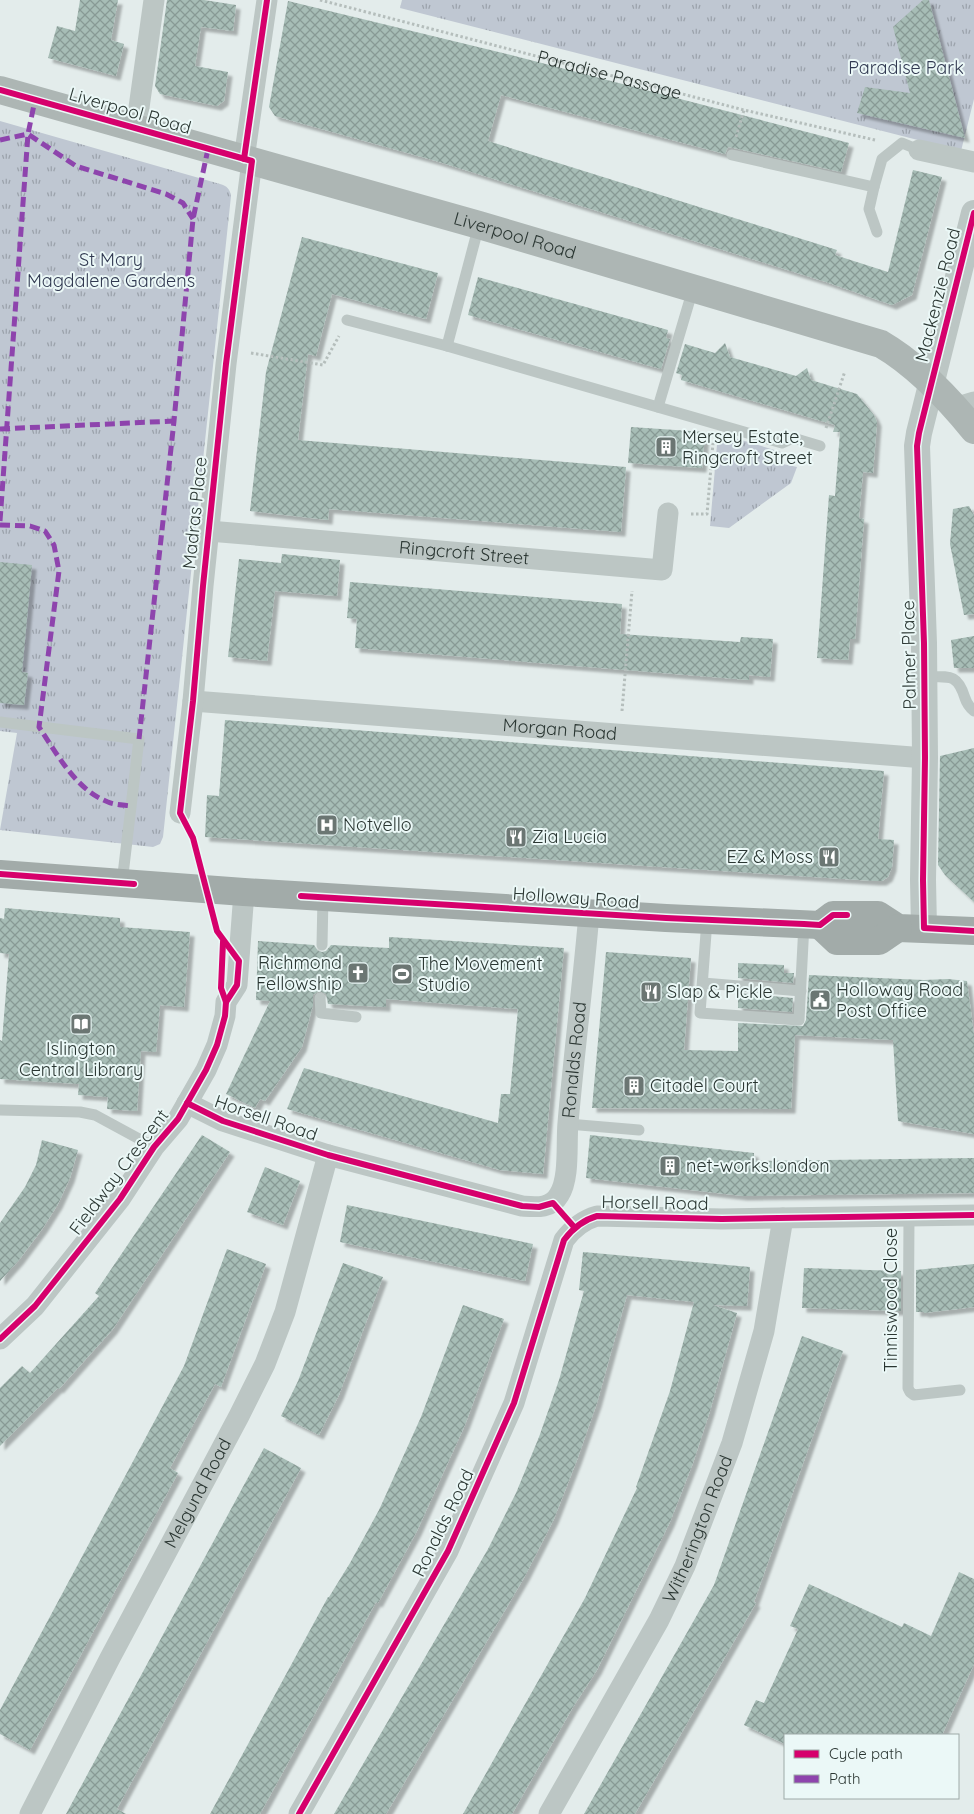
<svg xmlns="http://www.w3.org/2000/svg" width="974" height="1814" font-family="Quicksand,sans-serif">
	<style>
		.park { fill: url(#park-tufts) }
		.building { fill: url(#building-cross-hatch); filter: url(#shadow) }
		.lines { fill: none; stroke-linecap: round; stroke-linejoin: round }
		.path { stroke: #b5bebc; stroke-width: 3; stroke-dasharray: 2.5 2.5; stroke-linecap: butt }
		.service { stroke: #bcc6c4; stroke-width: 11 }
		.minor { stroke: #bcc6c4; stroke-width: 21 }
		.tertiary { stroke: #bcc6c4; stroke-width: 26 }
		.secondary { stroke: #adb6b4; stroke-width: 28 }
		.trunk { stroke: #a2aba9; stroke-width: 28 }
		.quiet { stroke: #8e44ad; stroke-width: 5; stroke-dasharray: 10 5; stroke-linecap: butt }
		.cycleway-casing { stroke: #ebf8f7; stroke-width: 9 }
		.cycleway { stroke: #d6006c; stroke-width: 6 }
		.labels { text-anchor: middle; stroke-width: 4; stroke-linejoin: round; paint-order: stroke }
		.park-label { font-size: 18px; fill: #313951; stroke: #ebf8f7 }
		.street-label { font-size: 18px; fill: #2a3632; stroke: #ebf8f7 }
		.poi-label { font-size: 18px; fill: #2a3632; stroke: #ebf8f7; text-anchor: start }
	</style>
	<defs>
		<pattern id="park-tufts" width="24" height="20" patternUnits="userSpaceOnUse" patternTransform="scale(1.25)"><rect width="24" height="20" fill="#bfc7d2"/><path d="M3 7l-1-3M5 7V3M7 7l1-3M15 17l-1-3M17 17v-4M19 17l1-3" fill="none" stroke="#9ba2ab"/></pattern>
		<pattern id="building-cross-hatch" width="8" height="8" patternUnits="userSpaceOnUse" patternTransform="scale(1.25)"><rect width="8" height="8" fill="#a7bdb6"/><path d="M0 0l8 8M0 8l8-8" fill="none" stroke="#889a95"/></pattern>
		<filter id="shadow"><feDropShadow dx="4.5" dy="4.5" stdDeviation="1" flood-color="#0004"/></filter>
	</defs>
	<rect width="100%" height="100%" fill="#e3eceb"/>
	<g class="park">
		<path d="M402,0H974V99L961,151L400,8Z"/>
		<path d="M0,121L220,184C227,186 230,189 231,196L163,837L160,844L153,847L0,830L17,733L0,731Z"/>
		<path d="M718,433L781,452L778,463L797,467L791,483L729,528L710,526Z"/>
	</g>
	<g class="building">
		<path d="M80,0H118L111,40L124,44L116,76L48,58L57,26L75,31Z"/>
		<path d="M167,0H204L236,5L233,31L201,27L195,66L228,72L224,101L217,106L160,94L155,86Z"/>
		<path d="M923,0H929L965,138L857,113L865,87L910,93L893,27Z"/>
		<path d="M288,1L511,55L849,143L841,172L734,148L728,147L725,154L501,95L488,141L837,250L835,255L888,272L913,170L942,177L912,295L892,305L826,282L436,161L275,116L269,107Z"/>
		<path d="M302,237L438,273L426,319L332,294L316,356L308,354L298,440L626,467L621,532L329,509L328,520L250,511L266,372Z"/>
		<path d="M478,277L668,330L666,338L670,339L661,369L468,315Z"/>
		<path d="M725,343L730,357L796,376L807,368L811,380L857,394L874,415L877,422L873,473L863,472L859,518L864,519L855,639H850L848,660L817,658L829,495L835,496L840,432H833L835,425L681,380L682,375L676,373L685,344L715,353Z"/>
		<path d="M631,427L705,432L702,468L628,463Z"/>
		<path d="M969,506L974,515V614L964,615L950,544L953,509Z"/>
		<path d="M282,554L340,560L337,596L275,591L267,661L228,657L239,559L281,563Z"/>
		<path d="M0,562L32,565L22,672L28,673L24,705L0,703Z"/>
		<path d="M350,582L622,604L620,634L740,642L741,637L773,639L770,677L749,675V680L355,648L357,619L347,618Z"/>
		<path d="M974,636V668H954L951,640Z"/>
		<path d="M225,720L884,771L878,839L894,840L892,867L888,877L882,881H875L205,837L207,795L219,796Z"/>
		<path d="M974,748V902L945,875L938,865L940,756Z"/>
		<path d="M5,908L120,918V927L190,932L184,1007L160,1005L156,1052L141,1051L137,1111L107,1109L108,1097L78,1095L79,1084L0,1079V1040L2,1041L9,954L0,953V918L4,919Z"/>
		<path d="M389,937L564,948L543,1174L500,1170L287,1109L304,1068L498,1123L501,1094H510L518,1009L386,999V1007L328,1004L326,994L319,991L313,995V1005L302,1047L265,1101L260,1099L255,1108L226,1094L270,1001L256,1000L258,941L314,945L318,951L322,952L326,951L331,945L389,948Z"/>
		<path d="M606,952L691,958L684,1050L738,1051V1023L803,1026L806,1020L809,975L924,980L948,979L967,981L974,1035V1134L898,1121L893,1040L795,1035L791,1109L592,1108Z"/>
		<path d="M738,963L784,965V973H794L793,983L738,978Z"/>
		<path d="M738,993L793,998L792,1012L738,1008Z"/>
		<path d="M202,1135L230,1152L113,1329L59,1389L58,1388L0,1446V1388L22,1366L30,1373L99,1296L95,1293Z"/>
		<path d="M590,1135L754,1153V1161L974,1158V1193L743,1196L586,1178Z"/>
		<path d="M42,1140L78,1150L70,1178L58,1204L43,1228L19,1260L0,1281V1223L25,1187L36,1165Z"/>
		<path d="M265,1167L300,1181L283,1225L247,1212Z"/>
		<path d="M347,1205L533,1244L525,1281L340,1242Z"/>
		<path d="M227,1249L266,1264L221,1387L215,1384L170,1468L178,1473L30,1750L0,1734V1710L184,1366Z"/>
		<path d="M583,1252L750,1267L747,1306L713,1305L737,1313L710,1411L693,1463L670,1522L597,1670L573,1707L512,1814H463L585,1598L637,1488L636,1487L670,1391L694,1302L627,1295L597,1403L577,1460L554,1519L525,1576L386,1814H334L488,1549L516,1493L539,1437L559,1380L584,1291L579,1290Z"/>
		<path d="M343,1263L383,1277L339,1395L319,1435L281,1416L298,1381Z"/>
		<path d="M974,1264V1307L924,1313V1312H916V1270Z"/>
		<path d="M804,1268L901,1271V1311L802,1308Z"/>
		<path d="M463,1305L504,1319L465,1425L417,1531L378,1603L376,1602L260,1814H210L328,1597H329L350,1563L379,1510L421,1417Z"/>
		<path d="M802,1336L843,1351L754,1602L756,1603L635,1814H584L714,1585Z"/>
		<path d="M264,1448L301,1468L117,1809L126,1814H66Z"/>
		<path d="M959,1572L974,1579V1664L942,1735H785V1744L744,1725L756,1700L764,1703L798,1629L790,1626L809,1584L902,1627L904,1623L931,1636Z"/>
	</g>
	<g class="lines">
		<g class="path">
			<path id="s1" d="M320,0L744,110L875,140"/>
			<path d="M736,137L744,110"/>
			<path d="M251,353L323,365L339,336"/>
			<path d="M826,428L845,371"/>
			<path d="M691,514H707L713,443"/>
			<path d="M622,711L632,591"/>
		</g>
		<g class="service">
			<path d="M732,155L874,187"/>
			<path d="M877,232L869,209L874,187L882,159L902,143L919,150"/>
			<path d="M347,320L447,346L782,443L793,438L820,446"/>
			<path d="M447,346L479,225"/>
			<path d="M658,407L693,289"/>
			<path d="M924,677C948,677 957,672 965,698C967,704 969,707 974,711"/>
			<path d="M0,722L139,739L122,883"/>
			<path d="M707,920L700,1013L799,1020L804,924"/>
			<path d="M322,945L323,897"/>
			<path d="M703,983L801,991"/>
			<path d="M320,998L321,1013L356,1017"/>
			<path d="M0,1110L80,1112L95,1115L154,1147"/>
			<path d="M568,1124L639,1130"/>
			<path d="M909,1216L908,1388L910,1392L914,1395L960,1390"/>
		</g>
		<g class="minor">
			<path d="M136,129L154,0"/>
			<path d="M919,150L974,162"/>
			<path d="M244,159L267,0"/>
			<path d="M954,408L974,402"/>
			<path id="s2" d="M209,531L662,570L668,513"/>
			<path id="s3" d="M193,701L925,758"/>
			<path d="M180,813L193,701L203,586L226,364L252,161"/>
			<path id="s4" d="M187,1103L223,1121L328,1155L522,1206C536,1207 551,1209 559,1195C570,1178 566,1144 568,1123C574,1053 583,984 589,914"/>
			<path d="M0,1339L35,1306L120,1199L154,1147L178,1119L206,1070L217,1045L225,1016L226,1002L237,985L244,892"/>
			<path id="s5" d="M30,1814L110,1658L239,1416L265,1364L285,1312L328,1155"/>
			<path d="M299,1814L448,1551L514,1403L564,1240C573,1228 583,1220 597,1216L722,1219L974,1215"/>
			<path id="s6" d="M549,1814L659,1620L685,1566L732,1443L764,1331L783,1218"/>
		</g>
		<path class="tertiary" d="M924,928L923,880L925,758L924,643L917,446L919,433L974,213"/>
		<path class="secondary" id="s7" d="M0,90L479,225L881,344C917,365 948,398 974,430"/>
		<g class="trunk">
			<path d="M0,874L244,892L666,918L820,925L833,915H878L898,928L974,931"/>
			<path d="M820,925L837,941H879L898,928"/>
		</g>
		<g class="quiet">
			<path d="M0,140L28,134L76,166L166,194L183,203L193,219"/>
			<path d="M0,429L174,421"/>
			<path d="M0,521L28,134L35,100"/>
			<path d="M0,525L30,526L45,531L54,545L59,571L39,727C57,754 76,790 108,802C115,805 124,805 131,806"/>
			<path d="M139,739L174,421L193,219L208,149"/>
		</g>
		<g class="cycleway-casing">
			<g id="cycleway">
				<path d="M0,90L252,161L226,364L203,586L193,701L180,813L193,838L217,931L239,961L237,985L226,1002"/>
				<path d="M244,159L267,0"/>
				<path d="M974,213L919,433L917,446L924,643L925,758L923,880L924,928L974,931"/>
				<path d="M0,874L134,884"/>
				<path d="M301,896L666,918L804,924L820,925L833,915H847"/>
				<path d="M187,1103L223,1121L328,1155L522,1206L539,1207L553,1203L575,1228"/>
				<path d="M0,1339L35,1306L120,1199L154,1147L178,1119L206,1070L217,1045L225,1016L226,1002L221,988L223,942"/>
				<path d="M299,1814L448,1551L514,1403L564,1240C573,1228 583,1220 597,1216L722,1219L974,1215"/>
			</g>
		</g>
		<use href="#cycleway" class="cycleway"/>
	</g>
	<defs>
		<g id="building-square" transform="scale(1.125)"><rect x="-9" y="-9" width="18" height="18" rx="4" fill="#6b7673" stroke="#ebf8f7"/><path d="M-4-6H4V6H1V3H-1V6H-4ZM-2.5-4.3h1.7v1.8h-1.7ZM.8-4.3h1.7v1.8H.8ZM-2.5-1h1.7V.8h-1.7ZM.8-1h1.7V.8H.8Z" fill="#fff"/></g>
		<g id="hospital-square" transform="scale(1.125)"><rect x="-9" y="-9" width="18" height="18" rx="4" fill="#6b7673" stroke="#ebf8f7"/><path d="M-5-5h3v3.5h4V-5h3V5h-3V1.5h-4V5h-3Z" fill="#fff"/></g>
		<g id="restaurant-square" transform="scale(1.125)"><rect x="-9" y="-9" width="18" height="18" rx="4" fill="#6b7673" stroke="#ebf8f7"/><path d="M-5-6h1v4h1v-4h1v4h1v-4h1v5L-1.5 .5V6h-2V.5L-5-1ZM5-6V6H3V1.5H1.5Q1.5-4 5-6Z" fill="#fff"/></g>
		<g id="church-square" transform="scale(1.125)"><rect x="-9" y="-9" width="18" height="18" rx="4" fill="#6b7673" stroke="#ebf8f7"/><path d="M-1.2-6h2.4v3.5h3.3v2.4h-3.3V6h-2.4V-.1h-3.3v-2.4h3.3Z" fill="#fff"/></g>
		<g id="stadium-square" transform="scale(1.125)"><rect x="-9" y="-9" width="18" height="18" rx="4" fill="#6b7673" stroke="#ebf8f7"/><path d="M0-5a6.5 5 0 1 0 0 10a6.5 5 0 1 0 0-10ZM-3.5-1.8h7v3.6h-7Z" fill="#fff"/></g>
		<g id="civic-square" transform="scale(1.125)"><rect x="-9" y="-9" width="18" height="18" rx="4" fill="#6b7673" stroke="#ebf8f7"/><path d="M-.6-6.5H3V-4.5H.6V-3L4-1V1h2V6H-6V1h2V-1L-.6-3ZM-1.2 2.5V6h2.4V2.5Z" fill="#fff"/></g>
		<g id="library-square" transform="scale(1.125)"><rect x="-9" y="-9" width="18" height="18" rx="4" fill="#6b7673" stroke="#ebf8f7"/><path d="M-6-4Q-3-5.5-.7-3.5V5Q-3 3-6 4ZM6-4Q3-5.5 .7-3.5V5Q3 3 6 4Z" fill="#fff"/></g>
	</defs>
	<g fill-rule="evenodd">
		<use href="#building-square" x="666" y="447"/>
		<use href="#hospital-square" x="327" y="825"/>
		<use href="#restaurant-square" x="516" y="837"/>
		<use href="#restaurant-square" x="829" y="857"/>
		<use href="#church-square" x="358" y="973"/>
		<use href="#stadium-square" x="402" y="974"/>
		<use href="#restaurant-square" x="651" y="992"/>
		<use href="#civic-square" x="820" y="1000"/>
		<use href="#library-square" x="81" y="1024"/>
		<use href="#building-square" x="634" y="1086"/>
		<use href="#building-square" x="670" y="1166"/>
	</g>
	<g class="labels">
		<g class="park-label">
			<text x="906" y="74">Paradise Park</text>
			<text x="111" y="266">St Mary<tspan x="111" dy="21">Magdalene Gardens</tspan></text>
		</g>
		<g class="street-label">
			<text dy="6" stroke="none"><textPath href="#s1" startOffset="299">Paradise Passage</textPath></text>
			<text transform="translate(130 111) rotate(16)" y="6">Liverpool Road</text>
			<text dy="6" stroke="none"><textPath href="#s7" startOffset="535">Liverpool Road</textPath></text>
			<text transform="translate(938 295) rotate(-76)" y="6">Mackenzie Road</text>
			<text transform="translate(195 513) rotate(-84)" y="6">Madras Place</text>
			<text dy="6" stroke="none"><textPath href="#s2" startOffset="256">Ringcroft Street</textPath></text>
			<text transform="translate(909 655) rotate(-91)" y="6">Palmer Place</text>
			<text dy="6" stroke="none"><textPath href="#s3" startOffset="368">Morgan Road</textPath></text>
			<text transform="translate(576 898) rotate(4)" y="6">Holloway Road</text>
			<text dy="6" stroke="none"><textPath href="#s4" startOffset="529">Ronalds Road</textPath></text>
			<text transform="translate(266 1118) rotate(19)" y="6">Horsell Road</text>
			<text transform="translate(119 1172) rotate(-53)" y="6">Fieldway Crescent</text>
			<text transform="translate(655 1203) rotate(1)" y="6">Horsell Road</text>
			<text transform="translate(891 1300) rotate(-90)" y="6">Tinniswood Close</text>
			<text dy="6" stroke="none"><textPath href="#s5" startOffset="362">Melgund Road</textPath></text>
			<text transform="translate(443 1523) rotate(-64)" y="6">Ronalds Road</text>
			<text dy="6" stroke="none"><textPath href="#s6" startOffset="322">Witherington Road</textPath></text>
		</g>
		<g class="poi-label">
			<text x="682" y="443">Mersey Estate,<tspan x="682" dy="21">Ringcroft Street</tspan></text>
			<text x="343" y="831">Notvello</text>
			<text x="532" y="843">Zia Lucia</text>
			<text x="813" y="863" text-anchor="end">EZ &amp; Moss</text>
			<text x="342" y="969" text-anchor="end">Richmond<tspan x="342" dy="21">Fellowship</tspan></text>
			<text x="418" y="970">The Movement<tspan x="418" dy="21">Studio</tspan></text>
			<text x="836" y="996">Holloway Road<tspan x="836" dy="21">Post Office</tspan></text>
			<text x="667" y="998">Slap &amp; Pickle</text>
			<text x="81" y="1055" text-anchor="middle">Islington<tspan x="81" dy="21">Central Library</tspan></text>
			<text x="650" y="1092">Citadel Court</text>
			<text x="686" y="1172">net-works.london</text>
		</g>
	</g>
	<rect x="784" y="1734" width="175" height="65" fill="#ebf8f7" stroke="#9eaaa8"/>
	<rect x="794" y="1750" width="25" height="8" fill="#d6006c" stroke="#9eaaa8"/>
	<text x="829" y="1759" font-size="15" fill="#2a3632">Cycle path</text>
	<rect x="794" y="1775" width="25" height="8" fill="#8e44ad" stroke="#9eaaa8"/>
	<text x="829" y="1784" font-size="15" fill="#2a3632">Path</text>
</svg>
